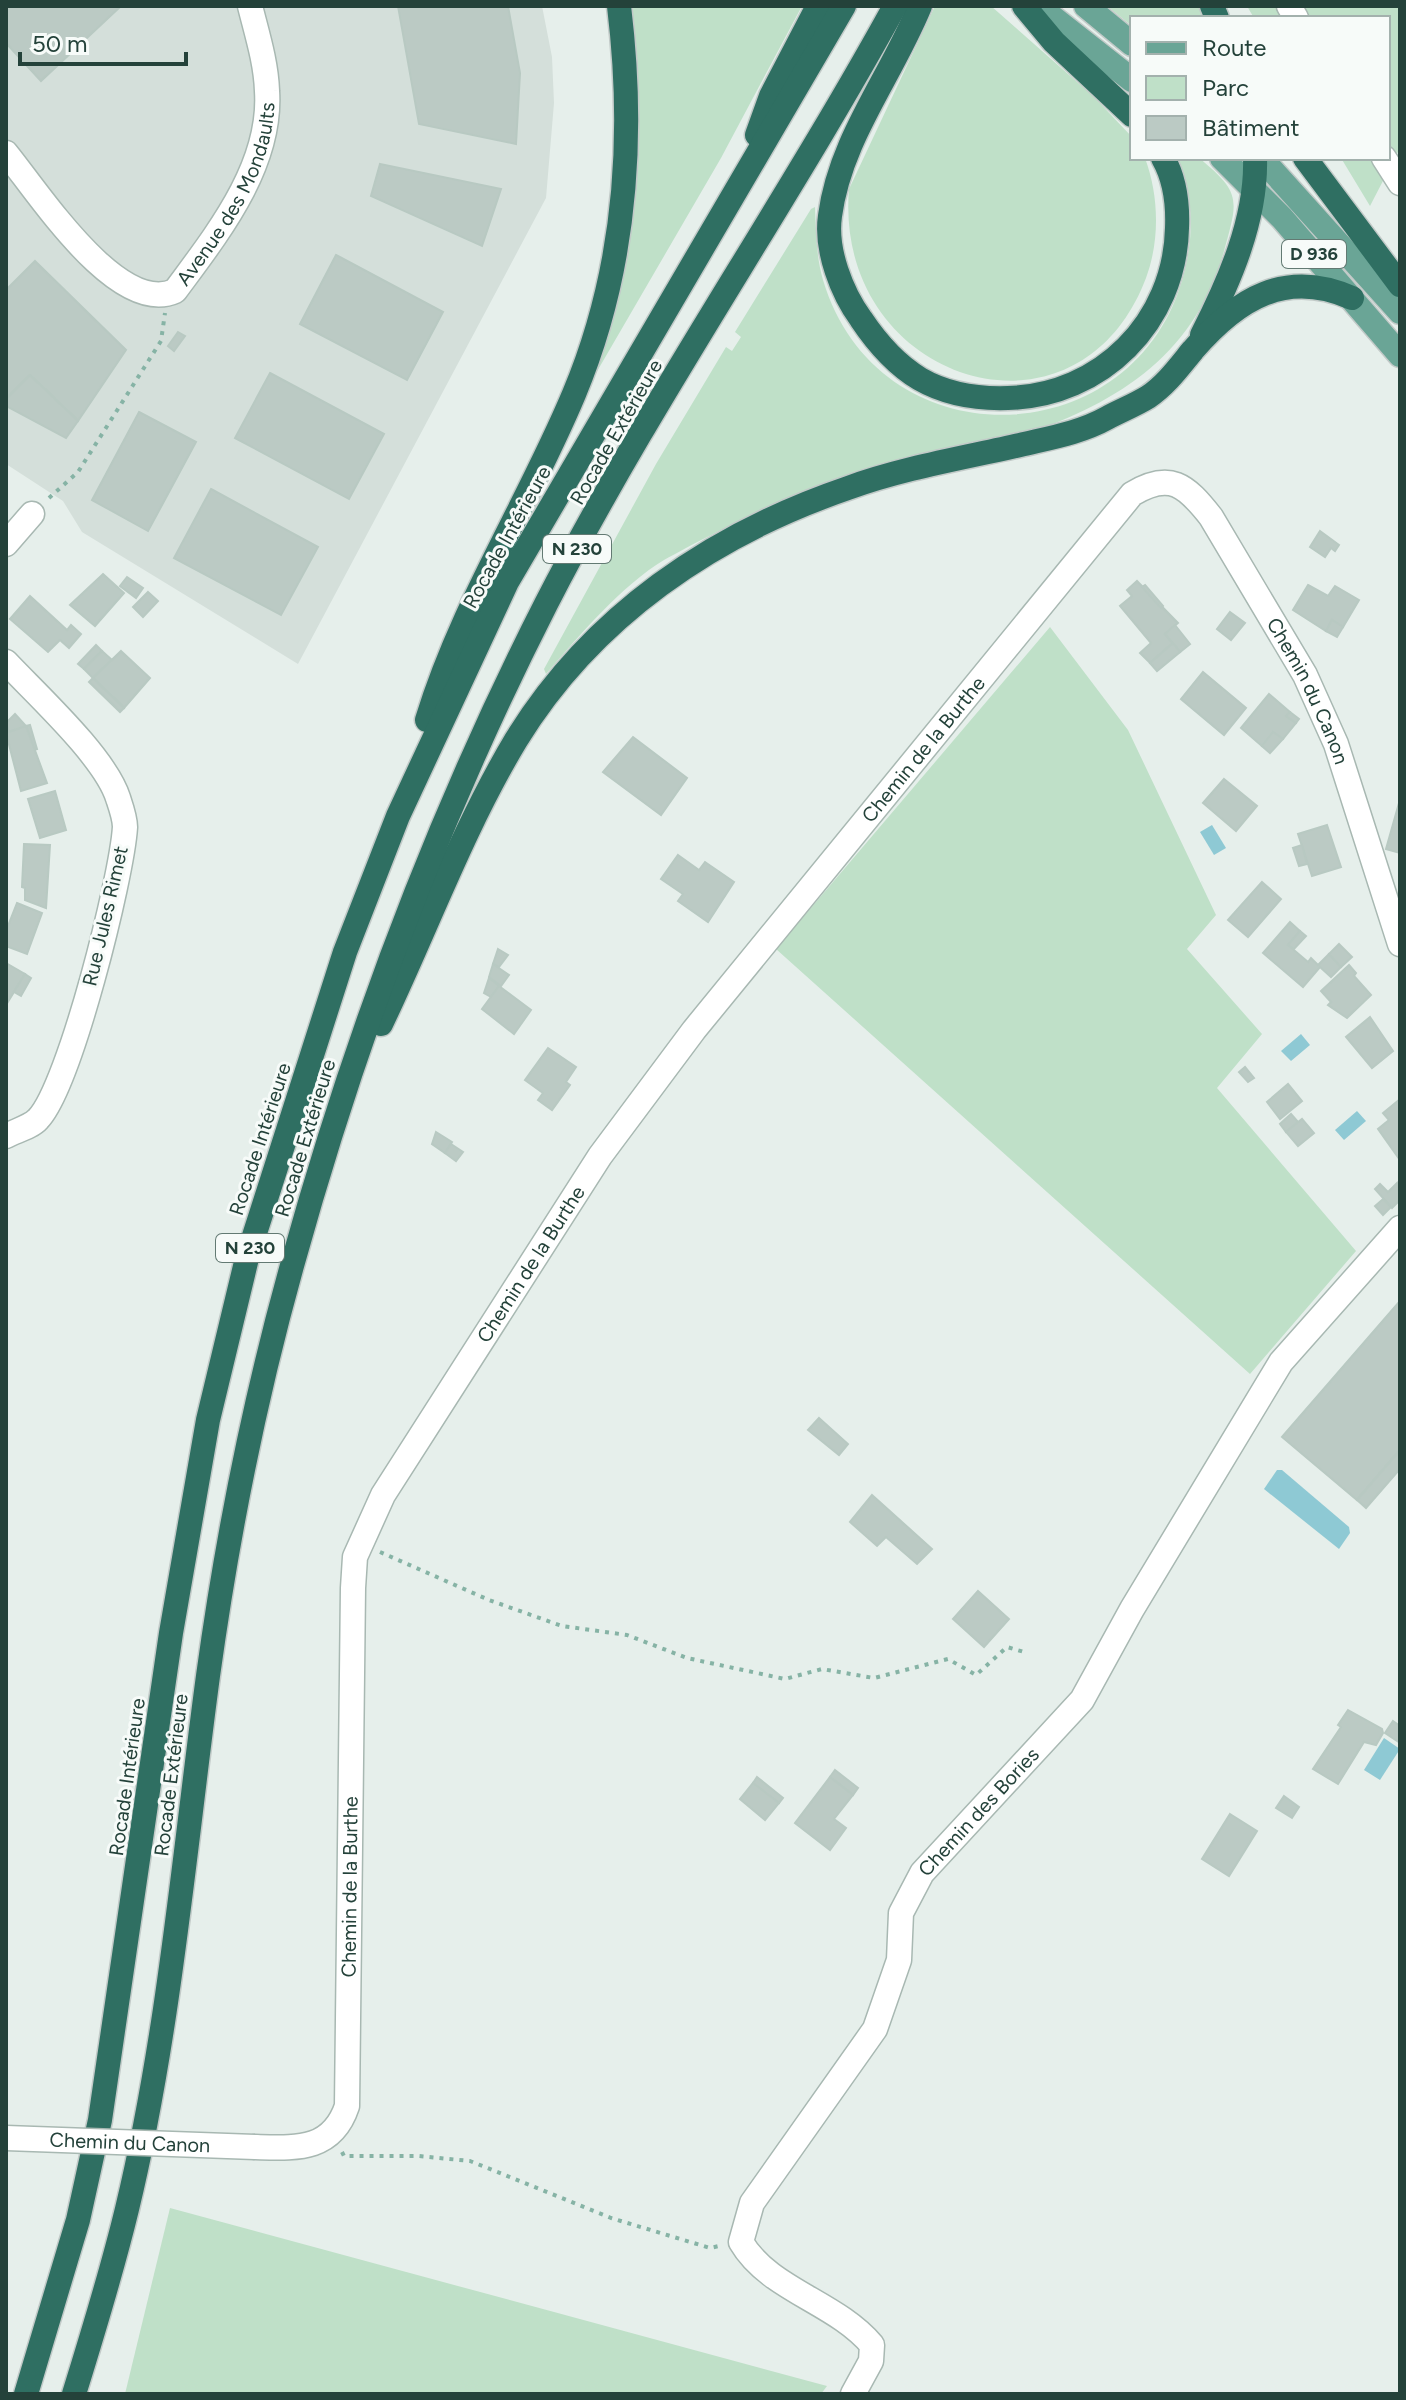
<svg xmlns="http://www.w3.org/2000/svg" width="1406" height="2400" font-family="Figtree,sans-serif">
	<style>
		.built { fill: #d4dfda }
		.green { fill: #bfe0c8 }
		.water { fill: #8ec9d4 }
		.building { fill: #bbcac4; stroke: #b8c9c2; stroke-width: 2 }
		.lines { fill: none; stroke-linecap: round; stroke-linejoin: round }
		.street-casing { stroke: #a8b8b2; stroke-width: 27 }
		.primary-casing { stroke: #c2cac8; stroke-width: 27 }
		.highway-casing { stroke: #c2cac8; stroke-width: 27 }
		.path { stroke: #86b3a5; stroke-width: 4; stroke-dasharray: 4 6; stroke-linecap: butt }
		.street { stroke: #fff; stroke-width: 24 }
		.primary { stroke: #6aa596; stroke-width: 24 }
		.highway { stroke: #2f6f62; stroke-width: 24 }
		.street-bridge-casing { stroke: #a8b8b2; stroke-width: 27; stroke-linecap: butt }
		.street-bridge { stroke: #fff; stroke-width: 24 }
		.labels { text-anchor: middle; stroke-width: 6; stroke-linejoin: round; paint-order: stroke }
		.shield { fill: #f7fbf9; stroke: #637a73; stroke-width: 2 }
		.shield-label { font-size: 18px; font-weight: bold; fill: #24423a }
		.street-label { font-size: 20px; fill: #24423a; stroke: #f7fbf9 }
	</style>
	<rect width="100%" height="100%" fill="#e6efeb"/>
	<path class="built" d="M6,6H542L552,57L554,103L546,198L298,664L82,532L63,501L6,464Z"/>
	<g class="green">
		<path d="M628,6H802L721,158L592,380L619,293Z"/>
		<path d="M935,6H991L1094,97L1132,137V158H1145C1159,196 1160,240 1146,278C1077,460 833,381 849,189Z"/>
		<path d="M1107,6H1202L1208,18H1132V26Z"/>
		<path d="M1247,6H1400V148L1370,206L1341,158H1388V18H1254Z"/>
		<path d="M1176,158H1199C1242,193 1238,200 1224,251C1172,441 951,445 795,497C759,510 698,541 664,560C622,585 578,637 546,674L544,669L656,464L726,347L732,351L741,337L735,332L811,209L815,207C816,231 816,256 823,280C879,468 1145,456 1186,265C1194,228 1193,192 1176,158Z"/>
		<path d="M1050,627L1128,730L1216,915L1187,949L1262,1034L1217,1088L1356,1251L1250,1374L776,949Z"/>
		<path d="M170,2208L827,2386L821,2394H125Z"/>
	</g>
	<g class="water">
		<path d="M1212,825L1226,848L1214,855L1200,832Z"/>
		<path d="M1301,1034L1310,1045L1291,1061L1281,1051Z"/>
		<path d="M1357,1111L1366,1121L1344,1140L1335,1130Z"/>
		<path d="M1277,1470H1282L1349,1527L1350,1533L1339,1549L1264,1489Z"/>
		<path d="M1384,1738L1400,1749L1380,1780L1364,1770Z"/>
	</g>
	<g class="building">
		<path d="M6,6H121L41,81L6,43Z"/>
		<path d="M398,6H508L520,73L516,144L419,124Z"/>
		<path d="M380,164L501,189L482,246L371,196Z"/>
		<path d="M336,255L443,312L407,380L300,324Z"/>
		<path d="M35,261L126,350L78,421L30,375L6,399V290Z"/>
		<path d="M178,332L185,336L174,351L168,346Z"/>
		<path d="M270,373L384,434L349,499L235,438Z"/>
		<path d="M30,375L78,421L66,438L6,406V399Z"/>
		<path d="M139,412L196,442L148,531L92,500Z"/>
		<path d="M211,489L318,547L281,615L174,558Z"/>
		<path d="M1320,531L1339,545L1335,551L1331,548L1325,557L1310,547Z"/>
		<path d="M103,574L124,593L95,626L70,605Z"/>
		<path d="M127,577L143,588L136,598L120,586Z"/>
		<path d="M1137,581L1178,623L1165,634L1173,643L1150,663L1140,653L1151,643L1120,606L1132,596L1127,590Z"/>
		<path d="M1145,585L1163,606L1161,608L1142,587Z"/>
		<path d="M1308,585L1328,596L1335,586L1359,600L1343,627L1332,620L1326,631L1293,610Z"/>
		<path d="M148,592L158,601L143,617L133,607Z"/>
		<path d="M30,596L67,630L71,625L81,634L69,648L60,640L48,652L10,619Z"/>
		<path d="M1230,612L1245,623L1231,640L1217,629Z"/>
		<path d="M1332,620L1343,627L1337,637L1326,631Z"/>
		<path d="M1175,625L1190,644L1180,652L1165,634Z"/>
		<path d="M1173,643L1180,652L1157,671L1150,663Z"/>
		<path d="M96,645L102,651L84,669L78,664Z"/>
		<path d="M102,651L112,660L93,678L84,669Z"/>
		<path d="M121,651L150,678L124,708L93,678Z"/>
		<path d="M1203,672L1246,708L1224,735L1181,699Z"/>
		<path d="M93,678L124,708L120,712L89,682Z"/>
		<path d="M1269,694L1290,712L1286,716L1296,723L1283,739L1273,732L1262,746L1241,728Z"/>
		<path d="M1290,712L1299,719L1296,723L1286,716Z"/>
		<path d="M15,714L26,726L9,732L6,723Z"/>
		<path d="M30,725L37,749L34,750L26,726Z"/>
		<path d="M26,726L47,783L21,791L6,733Z"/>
		<path d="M1273,732L1283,739L1270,753L1262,746Z"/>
		<path d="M633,737L687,778L661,815L603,772Z"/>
		<path d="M1224,779L1257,806L1236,831L1203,803Z"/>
		<path d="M55,791L66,830L40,838L28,799Z"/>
		<path d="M1399,803H1400V853L1386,849Z"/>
		<path d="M1327,825L1341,867L1312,876L1298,834Z"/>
		<path d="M24,844L50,845L46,908L25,900V888L22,887Z"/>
		<path d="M1302,845L1307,864L1299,866L1293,848Z"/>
		<path d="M678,855L699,870L705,862L734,882L708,922L678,901L683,894L661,879Z"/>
		<path d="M1262,882L1281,899L1248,937L1228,920Z"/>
		<path d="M17,903L42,913L27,954L6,946V931Z"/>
		<path d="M1290,922L1300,931L1288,945L1308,962L1311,958L1318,965L1329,954L1341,967L1331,977L1320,967L1303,987L1263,953Z"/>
		<path d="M1300,931L1306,936L1294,949L1288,945Z"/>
		<path d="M1339,944L1352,957L1341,967L1329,954Z"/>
		<path d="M498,949L508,955L499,967L493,964Z"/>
		<path d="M6,963L25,974L6,1005Z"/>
		<path d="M493,964L509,975L501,986L489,977Z"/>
		<path d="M1349,965L1356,973L1354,976L1371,995L1347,1018L1328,1005L1331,1002L1321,991Z"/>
		<path d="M25,974L31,978L21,996L14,992Z"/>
		<path d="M489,978L499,986L491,997L484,993Z"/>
		<path d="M499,986L531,1010L514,1034L482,1009Z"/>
		<path d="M1370,1017L1393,1051L1372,1068L1346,1037Z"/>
		<path d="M548,1048L576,1067L566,1082L570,1085L552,1110L538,1100L543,1093L525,1080Z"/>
		<path d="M1245,1067L1254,1078L1248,1082L1239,1072Z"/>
		<path d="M1288,1084L1302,1101L1280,1119L1267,1102Z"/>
		<path d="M1400,1099V1160L1378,1129L1389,1120L1383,1113Z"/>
		<path d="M1291,1114L1298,1122L1286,1132L1280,1124Z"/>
		<path d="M1302,1119L1314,1133L1298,1146L1286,1132Z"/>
		<path d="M436,1132L452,1142L445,1153L432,1144Z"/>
		<path d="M451,1144L463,1152L456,1161L445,1153Z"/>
		<path d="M1397,1183L1400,1200L1392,1208L1375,1189L1380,1184L1388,1192Z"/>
		<path d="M1383,1199L1391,1207L1383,1215L1375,1206Z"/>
		<path d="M1400,1301V1450L1357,1500L1282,1437Z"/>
		<path d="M819,1418L848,1444L839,1455L808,1430Z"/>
		<path d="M1400,1450V1469L1366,1508L1357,1500Z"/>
		<path d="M872,1495L932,1549L917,1564L886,1537L877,1546L850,1522Z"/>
		<path d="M978,1591L1009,1619L984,1647L953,1619Z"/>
		<path d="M1348,1710L1382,1729L1383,1733L1376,1745L1364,1742L1338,1784L1313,1769L1341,1727L1338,1725Z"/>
		<path d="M1393,1721L1400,1726V1743L1385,1733Z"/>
		<path d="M835,1770L858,1788L853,1795L830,1777Z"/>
		<path d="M757,1777L783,1798L779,1803L753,1783Z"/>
		<path d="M830,1777L853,1795L834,1819L846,1828L830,1850L795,1823Z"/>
		<path d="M753,1783L779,1803L765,1820L740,1799Z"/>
		<path d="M1284,1796L1299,1807L1292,1818L1276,1808Z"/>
		<path d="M1230,1814L1257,1831L1229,1876L1202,1859Z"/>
	</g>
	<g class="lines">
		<g class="street-casing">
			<g id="street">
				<path d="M1289,6L1296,18"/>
				<path id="s1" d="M6,153C38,192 118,317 175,291C217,234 272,166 267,91C266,62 257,34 250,6"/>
				<path d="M1384,158L1400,183"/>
				<path d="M6,544L32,514"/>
				<path d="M6,662C37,695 105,757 118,798C121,807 125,818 125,827C122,877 70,1086 38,1119C31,1127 15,1131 6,1136"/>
				<path id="s2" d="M255,2147C297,2148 332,2151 347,2106L353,1588L355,1557L383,1495L600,1156L694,1030L1132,494C1170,471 1186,485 1211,517L1305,675L1336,744L1400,944"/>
				<path id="s3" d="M853,2394L871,2361L872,2345C836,2302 769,2290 741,2242L752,2203L875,2029L899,1960L901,1913L922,1873L1082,1700L1132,1609L1281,1362L1400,1228"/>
			</g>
		</g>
		<g class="primary-casing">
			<g id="primary">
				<path d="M1038,6L1132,80"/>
				<path d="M1086,6L1132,44"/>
				<path d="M1222,158L1282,218L1400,355"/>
				<path d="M1261,158L1400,312"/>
			</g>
		</g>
		<g class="highway-casing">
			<g id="highway">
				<path d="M920,6C891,77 840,139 830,216C825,250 842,293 861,319C877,343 895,364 920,379C946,394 978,399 1008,398C1101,396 1175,322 1177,228C1178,204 1175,179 1163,158"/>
				<path d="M1024,6L1054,42L1132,115"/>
				<path d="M1212,6L1217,18"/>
				<path d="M757,135L771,96L818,6"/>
				<path d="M1305,158L1400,285"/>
				<path d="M1202,335C1229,282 1257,219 1255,158"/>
				<path d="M427,720C462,605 528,504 574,394C626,270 635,137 619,6"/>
				<path d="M381,1024C426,930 462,830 516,740C592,616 713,534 848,488C903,468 963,458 1020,445C1049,438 1080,433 1107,418C1120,411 1135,405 1148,397C1166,385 1179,367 1193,350C1238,298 1286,269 1352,298"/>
				<path d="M26,2394L78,2220L100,2120L171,1633L208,1420L247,1258L345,952L398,816L507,582L844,6"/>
				<path d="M74,2394C93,2333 112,2271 127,2209C169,2035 184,1854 208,1676C227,1538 255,1397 293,1262C356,1035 439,814 546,604C651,399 784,208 895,6"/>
			</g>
		</g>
		<g class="path">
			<path d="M49,498L78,472L161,341L165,313"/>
			<path d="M380,1552L489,1600L562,1626L627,1635L687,1658L785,1679L822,1669L874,1678L948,1659L976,1675L1007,1647L1024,1652"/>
			<path d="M342,2152L344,2156H419L470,2161L611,2218L710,2248L719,2246"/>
		</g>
		<use href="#street" class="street"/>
		<use href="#primary" class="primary"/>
		<use href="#highway" class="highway"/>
		<g class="street-bridge-casing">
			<g id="street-bridge">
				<path id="s4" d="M6,2138L255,2147"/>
			</g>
		</g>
		<use href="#street-bridge" class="street-bridge"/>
	</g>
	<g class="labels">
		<g class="shield">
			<rect x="1282" y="240" width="64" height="28" rx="6"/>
			<rect x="543" y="535" width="68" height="28" rx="6"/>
			<rect x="216" y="1234" width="68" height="28" rx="6"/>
		</g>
		<g class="shield-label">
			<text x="1314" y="260">D 936</text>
			<text x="577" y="555">N 230</text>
			<text x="250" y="1254">N 230</text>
		</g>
		<g class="street-label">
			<text dy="7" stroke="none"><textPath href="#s1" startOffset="342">Avenue des Mondaults</textPath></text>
			<text transform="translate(616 432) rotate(-60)" y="7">Rocade Extérieure</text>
			<text transform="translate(507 537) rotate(-61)" y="7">Rocade Intérieure</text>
			<text dy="7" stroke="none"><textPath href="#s2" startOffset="2274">Chemin du Canon</textPath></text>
			<text dy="7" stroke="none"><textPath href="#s2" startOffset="1650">Chemin de la Burthe</textPath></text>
			<text transform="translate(105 916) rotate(-77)" y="7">Rue Jules Rimet</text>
			<text transform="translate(305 1138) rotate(-73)" y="7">Rocade Extérieure</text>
			<text transform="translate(260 1139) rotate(-72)" y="7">Rocade Intérieure</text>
			<text dy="7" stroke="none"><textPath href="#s2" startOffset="1002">Chemin de la Burthe</textPath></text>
			<text transform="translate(171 1775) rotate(-83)" y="7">Rocade Extérieure</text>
			<text transform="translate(127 1777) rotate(-82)" y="7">Rocade Intérieure</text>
			<text dy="7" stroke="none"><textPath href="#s3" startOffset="724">Chemin des Bories</textPath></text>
			<text dy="7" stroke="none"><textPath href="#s2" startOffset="330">Chemin de la Burthe</textPath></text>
			<text dy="7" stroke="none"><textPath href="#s4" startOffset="124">Chemin du Canon</textPath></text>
		</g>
	</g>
	<rect width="1406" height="2400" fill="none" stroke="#24423a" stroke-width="16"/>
	<rect x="1130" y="16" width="260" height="144" fill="#f7fbf9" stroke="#a3b1ad" stroke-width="2"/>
	<rect x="1146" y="42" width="40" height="12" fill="#6aa596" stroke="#a3b1ad" stroke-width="2"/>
	<text x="1202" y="56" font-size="24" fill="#24423a">Route</text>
	<rect x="1146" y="76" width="40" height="24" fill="#bfe0c8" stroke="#a3b1ad" stroke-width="2"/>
	<text x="1202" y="96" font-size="24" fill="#24423a">Parc</text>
	<rect x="1146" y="116" width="40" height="24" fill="#bbcac4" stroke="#a3b1ad" stroke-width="2"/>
	<text x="1202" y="136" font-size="24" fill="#24423a">Bâtiment</text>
	<path d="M20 52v12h166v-12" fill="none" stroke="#24423a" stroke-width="4"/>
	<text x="32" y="52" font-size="24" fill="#24423a" stroke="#f7fbf9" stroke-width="6" paint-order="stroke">50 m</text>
</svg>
